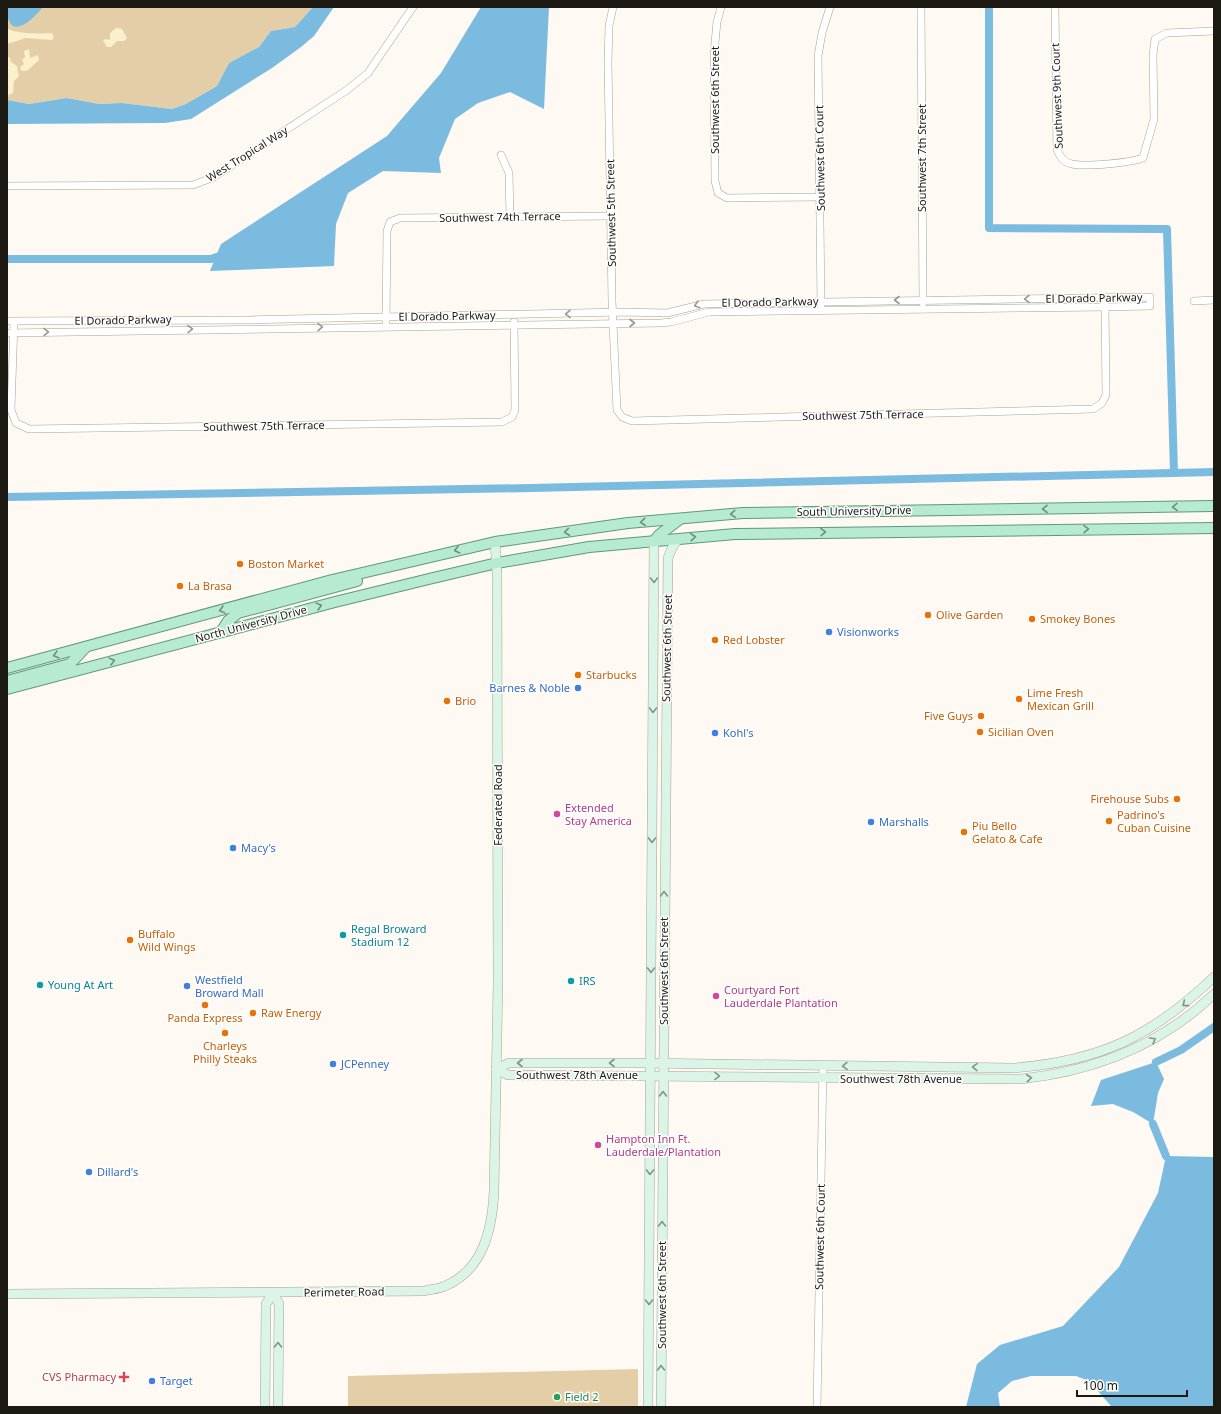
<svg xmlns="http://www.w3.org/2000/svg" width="1221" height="1414" font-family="'Noto Sans',sans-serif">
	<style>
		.green { fill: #e4cea8 }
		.sand { fill: #faf0cb }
		.water { fill: #7abbdf }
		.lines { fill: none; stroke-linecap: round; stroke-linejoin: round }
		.canal { stroke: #7abbdf; stroke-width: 8 }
		.street-casing { stroke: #aca190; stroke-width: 8 }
		.secondary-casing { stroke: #aca190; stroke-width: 10 }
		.primary-casing { stroke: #60987b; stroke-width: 12 }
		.street { stroke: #fff; stroke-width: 7 }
		.secondary { stroke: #daf5e8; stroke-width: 9 }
		.primary { stroke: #b6ebd2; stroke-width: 10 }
		.oneway { stroke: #999794 }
		.oneway2 { stroke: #718c7c }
		.oneway3 { stroke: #849288 }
		.food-dot { fill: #e8710a; stroke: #fff; stroke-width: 1.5 }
		.shop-dot { fill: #3f7fe0; stroke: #fff; stroke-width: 1.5 }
		.hotel-dot { fill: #d1479c; stroke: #fff; stroke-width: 1.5 }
		.culture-dot { fill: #0f9aa8; stroke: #fff; stroke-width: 1.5 }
		.health-dot { fill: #e0444e; stroke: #fff; stroke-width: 1.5 }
		.leisure-dot { fill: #2e9e5b; stroke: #fff; stroke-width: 1.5 }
		.labels { text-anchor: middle; stroke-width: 3; stroke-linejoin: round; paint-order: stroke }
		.street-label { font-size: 11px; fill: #1c1812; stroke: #fff }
		.food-label { font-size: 11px; fill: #c56008; stroke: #fff; text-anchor: start }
		.shop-label { font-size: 11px; fill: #366cbe; stroke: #fff; text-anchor: start }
		.hotel-label { font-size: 11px; fill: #b23c85; stroke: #fff; text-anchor: start }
		.culture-label { font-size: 11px; fill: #0d838f; stroke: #fff; text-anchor: start }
		.health-label { font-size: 11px; fill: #be3a42; stroke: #fff; text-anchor: end }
		.leisure-label { font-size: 11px; fill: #27864d; stroke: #fff; text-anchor: start }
	</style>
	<rect width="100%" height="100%" fill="#fef9f2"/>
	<g class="green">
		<path d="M7,7H313L295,27L271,31L259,47L229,63L217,86L186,104L172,109L122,103L99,104L67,98L29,104L7,100Z"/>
		<path d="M638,1369V1407H348V1376Z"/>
	</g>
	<g class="sand">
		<path d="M7,28C14,34 43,34 52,33L54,37L52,40L26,38L7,44Z"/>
		<path d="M116,28L122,29L127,38L124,41H117L111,47H107L103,40L106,39L110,40V33Z"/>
		<path d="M29,49L30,58L38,55L39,60L27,71H21L20,67L24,64L22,60L25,57L24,51Z"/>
		<path d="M7,56L10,58L11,62L17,66L19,76L14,81L13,93L7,96Z"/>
	</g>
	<g class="water">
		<path d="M7,7H43C30,23 7,42 7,7Z"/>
		<path d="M313,7H334L314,36L301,47L272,68L191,119L165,123L7,124V100L29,104L67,98L99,104L122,103L172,109L186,104L217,86L229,63L259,47L271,31L295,27Z"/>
		<path d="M481,7H549L544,109L510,92L478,103L455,119L439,158L441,173L383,171L348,193L336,224L334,266L210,271L221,244L387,136L441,73Z"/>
		<path d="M1156,1062L1164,1079L1158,1093L1153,1124L1133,1112L1113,1104L1091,1106L1101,1080Z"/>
		<path d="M1166,1156L1214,1157V1407H1116L1111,1406L1089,1381L1076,1376H1031L1012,1381L998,1393L1000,1407H966L977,1364L1000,1345L1063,1326L1119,1267L1158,1193Z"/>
	</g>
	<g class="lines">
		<g class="canal">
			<path d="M989,7V228L1167,229L1174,472"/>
			<path d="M7,259H211L225,254"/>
			<path d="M7,497L531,488L1214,472"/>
			<path d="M1156,1062L1181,1050L1214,1027"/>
			<path d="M1153,1124L1166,1156"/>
		</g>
		<g class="street-casing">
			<g id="street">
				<path d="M613,7L609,26L608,62L612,301L617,410L622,417L632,421L1093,409L1102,403L1106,395L1105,304"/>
				<path d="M721,7L717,22L714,53L715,181L718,193L727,198L820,197"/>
				<path d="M921,7L923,303"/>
				<path d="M1055,7L1057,150C1060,157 1064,163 1072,164C1086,167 1129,163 1143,158L1154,119L1153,55L1155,39L1167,33L1214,31"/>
				<path d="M501,155L509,173L510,218"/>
				<path d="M7,186L193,185L214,177L347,90L368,73L413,7"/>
				<path d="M1194,301L1214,300"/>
				<path d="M821,305L818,56L822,33L830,7"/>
				<path d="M7,321L246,320L621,312L667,313L704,304L1150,297V306L1105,307L709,312L671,322L661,323L7,333"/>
				<path d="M14,322L11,410L16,423L29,429L502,422L512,417L515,410L514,322"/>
				<path d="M386,322L387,231L390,222L400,218L611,216"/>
				<path d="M817,1407L823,1066"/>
			</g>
		</g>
		<g class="secondary-casing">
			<g id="secondary">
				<path d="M496,1069L509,1063H641L1014,1068C1100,1061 1151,1037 1214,977"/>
				<path d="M496,1069L508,1075L1021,1079C1095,1071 1160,1046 1214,994"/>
				<path d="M273,1293L279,1304L278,1407"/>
				<path d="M7,1294L424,1291C431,1289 439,1289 445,1286C483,1270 492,1230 494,1192L498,982L497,573L495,542"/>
				<path d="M265,1407L266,1304L273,1293"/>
				<path d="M648,1407L654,541"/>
				<path d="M661,1407L668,558L672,548L678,539"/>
			</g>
		</g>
		<g class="primary-casing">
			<g id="primary">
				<path d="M654,541L659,535L680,519"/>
				<path d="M221,632L228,621L238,613L357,581"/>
				<path d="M7,668L332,580L495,542L628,523L743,513L1214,506"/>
				<path d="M7,681L70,664L86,647"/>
				<path d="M7,689L335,602L433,578L497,563L589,547L735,534L1214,528"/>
			</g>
		</g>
		<use href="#street" class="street"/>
		<use href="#secondary" class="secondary"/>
		<use href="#primary" class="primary"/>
	</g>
	<defs><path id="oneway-chevron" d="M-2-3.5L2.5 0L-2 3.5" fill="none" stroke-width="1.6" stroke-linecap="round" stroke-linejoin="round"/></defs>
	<g class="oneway">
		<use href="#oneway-chevron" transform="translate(1027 299) rotate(179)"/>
		<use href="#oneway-chevron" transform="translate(897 300) rotate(180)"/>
		<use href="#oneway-chevron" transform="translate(697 305) rotate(165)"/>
		<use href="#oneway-chevron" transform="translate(568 314) rotate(178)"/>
		<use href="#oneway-chevron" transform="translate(632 323)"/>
		<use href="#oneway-chevron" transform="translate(320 327) rotate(-1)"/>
		<use href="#oneway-chevron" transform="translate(190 329) rotate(-1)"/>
		<use href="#oneway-chevron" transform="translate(46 332) rotate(-1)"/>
	</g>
	<g class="oneway2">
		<use href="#oneway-chevron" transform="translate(1175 507) rotate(179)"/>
		<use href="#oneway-chevron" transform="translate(1045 509) rotate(179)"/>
		<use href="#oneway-chevron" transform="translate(733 514) rotate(176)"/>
		<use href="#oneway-chevron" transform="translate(643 522) rotate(175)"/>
		<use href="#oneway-chevron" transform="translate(1086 529) rotate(-1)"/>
		<use href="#oneway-chevron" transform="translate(567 532) rotate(172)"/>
		<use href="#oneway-chevron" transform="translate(823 532) rotate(-1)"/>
		<use href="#oneway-chevron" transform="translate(693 537) rotate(-5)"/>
		<use href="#oneway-chevron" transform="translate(457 550) rotate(167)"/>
		<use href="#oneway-chevron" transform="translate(319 606) rotate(-15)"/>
		<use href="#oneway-chevron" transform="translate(222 610) rotate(165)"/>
		<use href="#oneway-chevron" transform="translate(56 655) rotate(165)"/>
		<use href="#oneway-chevron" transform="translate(112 661) rotate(-15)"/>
	</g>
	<g class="oneway3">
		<use href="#oneway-chevron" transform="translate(654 580) rotate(90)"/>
		<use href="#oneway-chevron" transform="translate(653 710) rotate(91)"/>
		<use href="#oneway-chevron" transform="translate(652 840) rotate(91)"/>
		<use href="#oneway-chevron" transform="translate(664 894) rotate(-90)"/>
		<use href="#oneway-chevron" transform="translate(651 970) rotate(90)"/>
		<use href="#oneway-chevron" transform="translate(1185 1004) rotate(143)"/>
		<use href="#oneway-chevron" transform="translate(1153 1040) rotate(-30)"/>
		<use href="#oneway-chevron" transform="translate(520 1063) rotate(180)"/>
		<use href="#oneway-chevron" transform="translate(612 1063) rotate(180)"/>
		<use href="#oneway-chevron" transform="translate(845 1066) rotate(179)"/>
		<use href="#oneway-chevron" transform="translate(975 1067) rotate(-179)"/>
		<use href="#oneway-chevron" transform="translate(717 1076) rotate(1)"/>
		<use href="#oneway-chevron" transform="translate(1029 1078) rotate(-6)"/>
		<use href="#oneway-chevron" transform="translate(663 1094) rotate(-90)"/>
		<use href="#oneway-chevron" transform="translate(650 1172) rotate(91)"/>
		<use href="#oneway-chevron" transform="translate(662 1224) rotate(-90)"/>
		<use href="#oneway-chevron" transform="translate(649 1302) rotate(90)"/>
		<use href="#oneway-chevron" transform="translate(278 1345) rotate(-89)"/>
		<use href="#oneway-chevron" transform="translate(661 1368) rotate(-90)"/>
	</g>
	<g class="food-dot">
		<circle cx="240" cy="564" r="4"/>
		<circle cx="180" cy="586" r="4"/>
		<circle cx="928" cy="615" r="4"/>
		<circle cx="1032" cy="619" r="4"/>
		<circle cx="715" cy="640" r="4"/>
		<circle cx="578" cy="675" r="4"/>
		<circle cx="1019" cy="699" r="4"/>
		<circle cx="447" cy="701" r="4"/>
		<circle cx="981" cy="716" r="4"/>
		<circle cx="980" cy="732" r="4"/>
		<circle cx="1177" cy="799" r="4"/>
		<circle cx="1109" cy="821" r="4"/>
		<circle cx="964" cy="832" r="4"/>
		<circle cx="130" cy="940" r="4"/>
		<circle cx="205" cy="1005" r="4"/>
		<circle cx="253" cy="1013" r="4"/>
		<circle cx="225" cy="1033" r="4"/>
	</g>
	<g class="shop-dot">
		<circle cx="829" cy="632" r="4"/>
		<circle cx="578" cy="688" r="4"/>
		<circle cx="715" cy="733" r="4"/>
		<circle cx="871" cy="822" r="4"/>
		<circle cx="233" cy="848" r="4"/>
		<circle cx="187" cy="986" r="4"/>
		<circle cx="333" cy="1064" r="4"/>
		<circle cx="89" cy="1172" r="4"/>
		<circle cx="152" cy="1381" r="4"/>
	</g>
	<g class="hotel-dot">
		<circle cx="557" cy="814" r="4"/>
		<circle cx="716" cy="996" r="4"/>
		<circle cx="598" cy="1145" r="4"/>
	</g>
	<g class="culture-dot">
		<circle cx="343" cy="935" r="4"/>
		<circle cx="571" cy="981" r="4"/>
		<circle cx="40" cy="985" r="4"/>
	</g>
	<path class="health-dot" d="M122 1371h4v4h4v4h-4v4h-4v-4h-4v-4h4z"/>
	<circle class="leisure-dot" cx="557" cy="1397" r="4"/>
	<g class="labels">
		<g class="street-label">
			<text transform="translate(1057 96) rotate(-92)" y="4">Southwest 9th Court</text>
			<text transform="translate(715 100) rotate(-90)" y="4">Southwest 6th Street</text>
			<text transform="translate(247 154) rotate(-32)" y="4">West Tropical Way</text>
			<text transform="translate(820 158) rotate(-91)" y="4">Southwest 6th Court</text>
			<text transform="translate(922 158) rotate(-90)" y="4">Southwest 7th Street</text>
			<text transform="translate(611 213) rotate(-91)" y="4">Southwest 5th Street</text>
			<text transform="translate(500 217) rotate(-1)" y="4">Southwest 74th Terrace</text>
			<text transform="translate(1094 298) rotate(-1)" y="4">El Dorado Parkway</text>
			<text transform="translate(770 302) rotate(-1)" y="4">El Dorado Parkway</text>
			<text transform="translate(447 316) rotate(-1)" y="4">El Dorado Parkway</text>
			<text transform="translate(123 320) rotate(-1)" y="4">El Dorado Parkway</text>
			<text transform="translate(863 415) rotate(-1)" y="4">Southwest 75th Terrace</text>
			<text transform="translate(264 426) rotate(-1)" y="4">Southwest 75th Terrace</text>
			<text transform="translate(854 511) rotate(-1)" y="4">South University Drive</text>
			<text transform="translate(251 624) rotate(-15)" y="4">North University Drive</text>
			<text transform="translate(667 648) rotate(-89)" y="4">Southwest 6th Street</text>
			<text transform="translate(498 805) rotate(-90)" y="4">Federated Road</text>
			<text transform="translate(664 971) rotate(-90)" y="4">Southwest 6th Street</text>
			<text x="577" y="1079">Southwest 78th Avenue</text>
			<text x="901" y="1083">Southwest 78th Avenue</text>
			<text transform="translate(820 1237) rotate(-89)" y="4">Southwest 6th Court</text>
			<text transform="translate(344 1292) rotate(-1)" y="4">Perimeter Road</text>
			<text transform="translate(662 1295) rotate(-90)" y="4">Southwest 6th Street</text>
		</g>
		<g class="food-label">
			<text x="248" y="568">Boston Market</text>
			<text x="188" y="590">La Brasa</text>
			<text x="936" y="619">Olive Garden</text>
			<text x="1040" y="623">Smokey Bones</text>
			<text x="723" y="644">Red Lobster</text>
			<text x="586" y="679">Starbucks</text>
			<text x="1027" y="697">Lime Fresh<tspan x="1027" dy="13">Mexican Grill</tspan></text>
			<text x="455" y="705">Brio</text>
			<text x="973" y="720" text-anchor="end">Five Guys</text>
			<text x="988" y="736">Sicilian Oven</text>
			<text x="1169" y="803" text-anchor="end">Firehouse Subs</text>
			<text x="1117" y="819">Padrino's<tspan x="1117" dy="13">Cuban Cuisine</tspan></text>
			<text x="972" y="830">Piu Bello<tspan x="972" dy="13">Gelato &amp; Cafe</tspan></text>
			<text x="138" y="938">Buffalo<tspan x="138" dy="13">Wild Wings</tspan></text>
			<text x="261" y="1017">Raw Energy</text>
			<text x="205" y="1022" text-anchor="middle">Panda Express</text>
			<text x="225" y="1050" text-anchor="middle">Charleys<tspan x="225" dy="13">Philly Steaks</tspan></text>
		</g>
		<g class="shop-label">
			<text x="837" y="636">Visionworks</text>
			<text x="570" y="692" text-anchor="end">Barnes &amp; Noble</text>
			<text x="723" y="737">Kohl's</text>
			<text x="879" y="826">Marshalls</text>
			<text x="241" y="852">Macy's</text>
			<text x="195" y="984">Westfield<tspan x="195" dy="13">Broward Mall</tspan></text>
			<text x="341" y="1068">JCPenney</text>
			<text x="97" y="1176">Dillard's</text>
			<text x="160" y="1385">Target</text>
		</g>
		<g class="hotel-label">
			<text x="565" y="812">Extended<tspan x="565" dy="13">Stay America</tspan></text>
			<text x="724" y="994">Courtyard Fort<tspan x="724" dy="13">Lauderdale Plantation</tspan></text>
			<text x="606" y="1143">Hampton Inn Ft.<tspan x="606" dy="13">Lauderdale/Plantation</tspan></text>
		</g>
		<g class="culture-label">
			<text x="351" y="933">Regal Broward<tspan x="351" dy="13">Stadium 12</tspan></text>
			<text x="579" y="985">IRS</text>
			<text x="48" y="989">Young At Art</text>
		</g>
		<g class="health-label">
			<text x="116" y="1381">CVS Pharmacy</text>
		</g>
		<g class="leisure-label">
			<text x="565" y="1401">Field 2</text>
		</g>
	</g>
	<rect width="1221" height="1414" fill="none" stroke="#1c1812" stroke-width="16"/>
	<path d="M1077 1390v6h110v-6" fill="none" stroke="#1c1812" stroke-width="2"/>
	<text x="1083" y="1390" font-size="12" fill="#1c1812" stroke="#ffffff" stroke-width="3" paint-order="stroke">100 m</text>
</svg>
